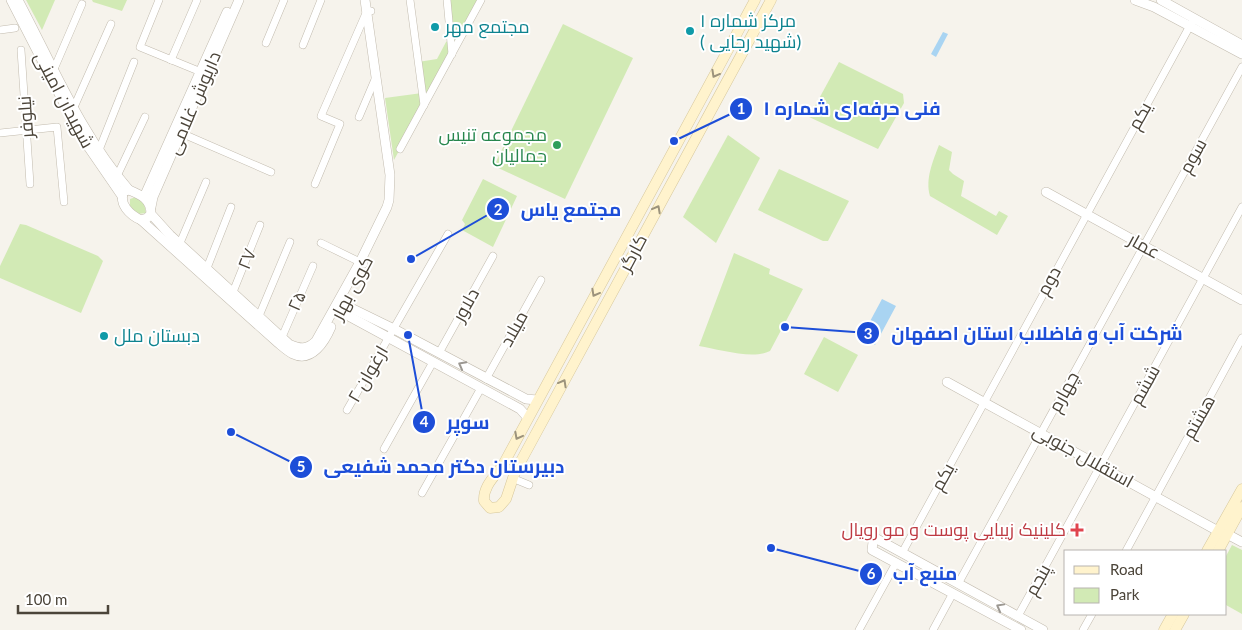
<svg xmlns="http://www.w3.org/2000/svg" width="1242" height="630" font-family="Lato,Cairo,sans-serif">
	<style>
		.green { fill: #d2eab5 }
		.water { fill: #a9d4f2 }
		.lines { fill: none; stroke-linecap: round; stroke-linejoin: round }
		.minor-casing { stroke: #c2bbae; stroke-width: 8 }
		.tertiary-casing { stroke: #c2bbae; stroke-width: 10 }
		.secondary-casing { stroke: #d6c79b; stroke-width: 11 }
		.minor { stroke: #fff; stroke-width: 7 }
		.tertiary { stroke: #fff; stroke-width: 9 }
		.secondary { stroke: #fff3cd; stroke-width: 10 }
		.oneway { stroke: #9c937c }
		.oneway2 { stroke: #9c9892 }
		.culture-dot { fill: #0f9aa8; stroke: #fff; stroke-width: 2 }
		.leisure-dot { fill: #2e9e5b; stroke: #fff; stroke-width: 2 }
		.health-dot { fill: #e0444e; stroke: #fff; stroke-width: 2 }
		.labels { text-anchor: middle; stroke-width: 4; stroke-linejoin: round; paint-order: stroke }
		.culture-label { font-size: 18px; fill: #0d838f; stroke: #fff; text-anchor: start }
		.street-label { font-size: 18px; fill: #4b4439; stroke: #fff }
		.leisure-label { font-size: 18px; fill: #27864d; stroke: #fff; text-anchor: end }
		.health-label { font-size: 18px; fill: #be3a42; stroke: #fff; text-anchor: end }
		.leader { fill: none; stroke: #1d4ed8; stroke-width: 2 }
		.callout-dot { fill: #1d4ed8; stroke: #fff; stroke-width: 2 }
		.mark-label { font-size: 15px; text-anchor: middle; font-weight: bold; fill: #fff }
		.callout-label { font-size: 19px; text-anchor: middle; font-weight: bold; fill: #1d4ed8; stroke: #fff; stroke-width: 4; stroke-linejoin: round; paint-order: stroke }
	</style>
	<rect width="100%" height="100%" fill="#f6f3ec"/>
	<g class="green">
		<path d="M26,0H55L42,30Z"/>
		<path d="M92,0H127L122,11L93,2Z"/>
		<path d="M447,0H481L394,160L385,98L422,93L418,62L437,59L446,42L449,40Z"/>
		<path d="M563,24L633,58L565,199L494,166Z"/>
		<path d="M839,62L903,94L904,103L878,149L809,117Z"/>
		<path d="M728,135L760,158L716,243L683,217Z"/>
		<path d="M939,145L952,152L949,170L953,174L964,181L961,196L996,216L999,211L1008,216L997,235L930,196C925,179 933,161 939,145Z"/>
		<path d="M779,169L849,201L828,241H823L758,210Z"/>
		<path d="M483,179L517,196L493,247L462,230L465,224L462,220Z"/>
		<path d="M136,197L144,203L146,213L138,214L130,208V199Z"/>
		<path d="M20,224L26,225L98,256L103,261L81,313L0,278V266Z"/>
		<path d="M734,253L770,269L769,274L803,289L770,351C753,360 718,349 699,346Z"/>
		<path d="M824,337L858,355L838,392L804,374Z"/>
		<path d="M1232,545L1242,550V614L1226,605V556Z"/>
	</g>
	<g class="water">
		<path d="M943,32L948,34L936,57L931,54Z"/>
		<path d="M882,299L896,306L875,345L861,338Z"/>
	</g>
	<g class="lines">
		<g class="minor-casing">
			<g id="minor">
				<path d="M159,0L140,47L201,72"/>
				<path d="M410,0L424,105"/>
				<path d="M447,0L452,54"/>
				<path d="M0,30L15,28"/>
				<path d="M266,43L284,0"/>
				<path d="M303,45L321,0"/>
				<path d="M21,50L30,184"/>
				<path d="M171,60L197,0"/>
				<path d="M54,69L82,4"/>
				<path d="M74,107L111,24"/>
				<path d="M359,117L376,77"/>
				<path d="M0,133L57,127L64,202"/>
				<path d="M181,133L271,172"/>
				<path d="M400,149L481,0"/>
				<path d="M99,150L134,62"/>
				<path d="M117,176L145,117"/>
				<path d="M315,184L340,124L321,116L367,11H371"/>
				<path d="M180,243L206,182"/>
				<path d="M321,243L364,264"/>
				<path d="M207,268L231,207"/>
				<path d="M233,292L260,225"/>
				<path d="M259,316L290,242"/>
				<path d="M282,337L313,266"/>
				<path d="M439,353L493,256"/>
				<path d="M486,379L541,280"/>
				<path d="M347,410L448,234"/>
				<path d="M384,449L433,362"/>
				<path d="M512,478L529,485"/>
				<path d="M422,493L481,388"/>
				<path d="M1126,551L1242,338"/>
				<path d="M902,553L1192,22"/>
				<path d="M958,584L1242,67"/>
				<path d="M1018,616L1242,207"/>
				<path d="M859,630L896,563"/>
				<path d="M933,630L953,593"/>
				<path d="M1083,630L1092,614"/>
			</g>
		</g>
		<g class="tertiary-casing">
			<g id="tertiary">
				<path d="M11,0L73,121L89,148L122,196"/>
				<path d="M18,0C52,64 81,135 129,190"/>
				<path d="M1135,0L1154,7L1242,54"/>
				<path d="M1161,0L1242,45"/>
				<path d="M1046,192L1242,300"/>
				<path d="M144,197L227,12"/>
				<path d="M151,207L153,197L239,0"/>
				<path d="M151,214L147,218L141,220C130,215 118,204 124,191L129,190C141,195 151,199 151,214L170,235L289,344C300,349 307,350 316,341L360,262L387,207L389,200L390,175L365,0"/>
				<path d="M141,220L277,342C282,346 287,351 293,354C312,363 325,341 331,327"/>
				<path d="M338,304L345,314L520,409L528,418"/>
				<path d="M342,308H351L394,329L526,399L537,400"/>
				<path d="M947,382L1218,531"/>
				<path d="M1227,534L1242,542"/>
				<path d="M1021,630L872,550L873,542L877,539L1043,630"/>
			</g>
		</g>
		<g class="secondary-casing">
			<g id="secondary">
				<path d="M755,0L503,465C495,476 483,486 484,501L490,508L499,507L506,499L515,472L771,0"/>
				<path d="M1207,551L1242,489"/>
				<path d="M1218,551L1242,507"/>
				<path d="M1164,630L1173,614"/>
				<path d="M1175,630L1184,614"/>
			</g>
		</g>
		<use href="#minor" class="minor"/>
		<use href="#tertiary" class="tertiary"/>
		<use href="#secondary" class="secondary"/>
	</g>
	<defs><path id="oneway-chevron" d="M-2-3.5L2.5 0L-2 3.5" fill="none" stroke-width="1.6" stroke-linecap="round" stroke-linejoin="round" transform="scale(1.25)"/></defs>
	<g class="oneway">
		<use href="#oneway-chevron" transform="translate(715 74) rotate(119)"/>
		<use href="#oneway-chevron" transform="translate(657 209) rotate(-62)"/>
		<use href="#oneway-chevron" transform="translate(595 293) rotate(119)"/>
		<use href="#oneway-chevron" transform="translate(563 383) rotate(-61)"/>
		<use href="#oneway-chevron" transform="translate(518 436) rotate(118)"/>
	</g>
	<g class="oneway2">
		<use href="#oneway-chevron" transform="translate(462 365) rotate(-152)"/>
		<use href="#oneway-chevron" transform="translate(1000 607) rotate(-151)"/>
	</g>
	<g class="culture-dot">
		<circle cx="435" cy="27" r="5"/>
		<circle cx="690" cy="31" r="5"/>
		<circle cx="104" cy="336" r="5"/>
	</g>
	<circle class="leisure-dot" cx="557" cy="145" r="5"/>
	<path class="health-dot" d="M1074.5 522.5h5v5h5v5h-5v5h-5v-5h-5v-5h5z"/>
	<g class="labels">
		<g class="culture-label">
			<text x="700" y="27">مرکز شماره ۱<tspan x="700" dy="21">( شهید رجایی)</tspan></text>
			<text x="445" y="33">مجتمع مهر</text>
			<text x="114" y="342">دبستان ملل</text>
		</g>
		<g class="street-label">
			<text transform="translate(64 100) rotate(62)" y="6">شهیدان امینی</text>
			<text transform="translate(194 103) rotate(-67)" y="6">داریوش غلامی</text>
			<text transform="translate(1140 116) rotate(-61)" y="6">یکم</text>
			<text transform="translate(26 117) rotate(-94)" y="6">نیلوفر</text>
			<text transform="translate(1193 156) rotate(-61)" y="6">سوم</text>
			<text transform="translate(1144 246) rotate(29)" y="6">عمار</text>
			<text transform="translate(633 253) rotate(-62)" y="6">کارگر</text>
			<text transform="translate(247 259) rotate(-68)" y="6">۲۷</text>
			<text transform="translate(1049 281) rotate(-61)" y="6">دوم</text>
			<text transform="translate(352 288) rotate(-62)" y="6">کوی بهار</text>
			<text transform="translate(297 301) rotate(-66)" y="6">۲۵</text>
			<text transform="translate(466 305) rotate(-61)" y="6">دلاور</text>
			<text transform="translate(514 329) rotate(-61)" y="6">میلاد</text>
			<text transform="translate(368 374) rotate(-60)" y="6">ارغوان ۲</text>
			<text transform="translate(1145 385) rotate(-61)" y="6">ششم</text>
			<text transform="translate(1064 392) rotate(-61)" y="6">چهارم</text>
			<text transform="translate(1199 417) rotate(-61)" y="6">هشتم</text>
			<text transform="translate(1083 456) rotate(29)" y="6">استقلال جنوبی</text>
			<text transform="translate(943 477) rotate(-61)" y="6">یکم</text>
			<text transform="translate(1038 580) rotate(-61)" y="6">پنجم</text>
		</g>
		<g class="leisure-label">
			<text x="547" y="141">مجموعه تنیس<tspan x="547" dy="21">جمالیان</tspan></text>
		</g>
		<g class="health-label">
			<text x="1066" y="536">کلینیک زیبایی پوست و مو رویال</text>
		</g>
	</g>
	<path class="leader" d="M674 141L741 109M411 259L498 209M785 327L868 333M408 335L424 422M231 432L301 467M771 548L871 574"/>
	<g class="callout-dot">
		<circle cx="674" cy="141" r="5"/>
		<circle cx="411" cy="259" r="5"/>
		<circle cx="785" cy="327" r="5"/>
		<circle cx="408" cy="335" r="5"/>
		<circle cx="231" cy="432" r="5"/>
		<circle cx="771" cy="548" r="5"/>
		<circle cx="741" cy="109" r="12"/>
		<circle cx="498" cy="209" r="12"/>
		<circle cx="868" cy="333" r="12"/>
		<circle cx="424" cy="422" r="12"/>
		<circle cx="301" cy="467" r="12"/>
		<circle cx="871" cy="574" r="12"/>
	</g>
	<g class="mark-label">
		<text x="741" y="114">1</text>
		<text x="498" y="215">2</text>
		<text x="868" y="339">3</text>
		<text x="424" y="427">4</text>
		<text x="301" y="472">5</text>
		<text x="871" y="579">6</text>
	</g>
	<g class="callout-label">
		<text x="852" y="115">فنی حرفه‌ای شماره ۱</text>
		<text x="571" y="216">مجتمع یاس</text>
		<text x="1037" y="340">شرکت آب و فاضلاب استان اصفهان</text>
		<text x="468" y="429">سوپر</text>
		<text x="444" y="473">دبیرستان دکتر محمد شفیعی</text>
		<text x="925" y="580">منبع آب</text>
	</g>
	<rect x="1064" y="550" width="162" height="65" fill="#ffffff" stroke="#b7b4b0"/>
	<rect x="1074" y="566" width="25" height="8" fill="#fff3cd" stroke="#b7b4b0"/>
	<text x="1110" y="575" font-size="15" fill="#4b4439">Road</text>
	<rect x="1074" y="588" width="25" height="15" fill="#d2eab5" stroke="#b7b4b0"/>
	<text x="1110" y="600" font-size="15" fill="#4b4439">Park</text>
	<path d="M18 605v8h90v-8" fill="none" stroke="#4b4439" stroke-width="2.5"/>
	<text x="25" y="605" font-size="15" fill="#4b4439" stroke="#ffffff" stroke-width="4" paint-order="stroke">100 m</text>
</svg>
